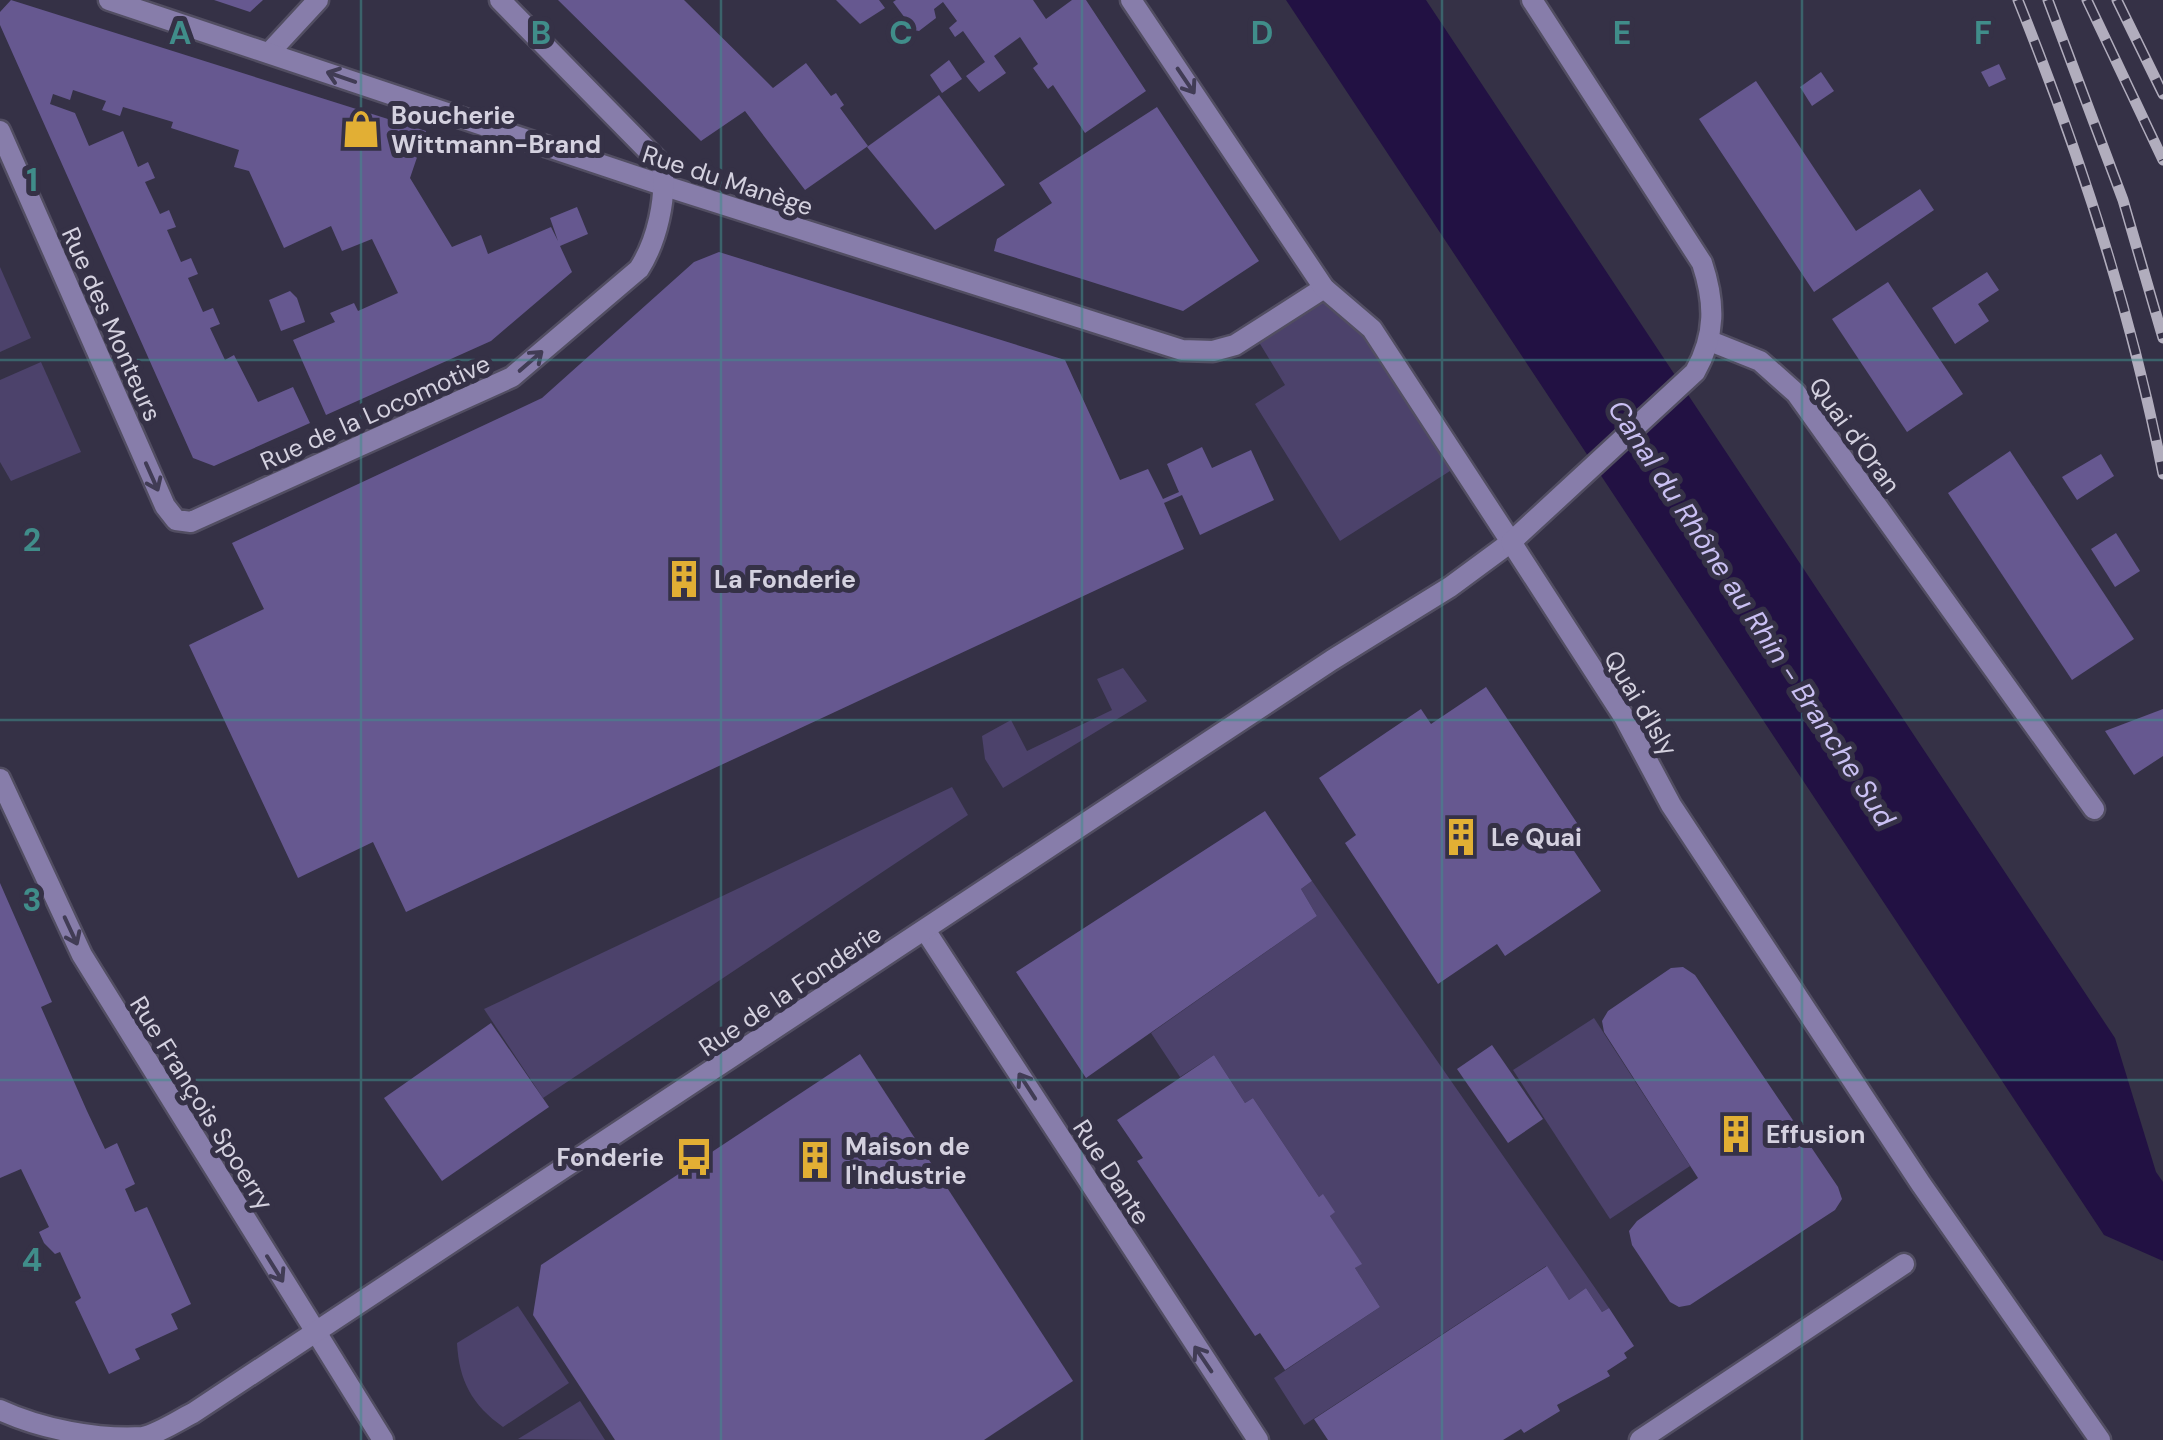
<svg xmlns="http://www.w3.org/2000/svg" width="2163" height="1440" font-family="'DM Sans',sans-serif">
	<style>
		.green { fill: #4c426b }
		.water { fill: #221143 }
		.building { fill: #665890 }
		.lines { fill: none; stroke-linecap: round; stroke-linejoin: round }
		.pedestrian-casing { stroke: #524e62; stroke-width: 25 }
		.minor-casing { stroke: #524e62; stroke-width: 25 }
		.tertiary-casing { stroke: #524e62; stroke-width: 25 }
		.pedestrian { stroke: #877daa; stroke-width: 20 }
		.minor { stroke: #877daa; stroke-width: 20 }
		.tertiary { stroke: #877daa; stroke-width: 20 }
		.rail-casing { stroke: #b1adbd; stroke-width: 11 }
		.rail { stroke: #353146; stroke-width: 8; stroke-dasharray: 22; stroke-linecap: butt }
		.oneway { stroke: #413c55 }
		.grid { fill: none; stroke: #408d8a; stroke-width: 2.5; stroke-opacity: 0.55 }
		.labels { text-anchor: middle; stroke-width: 10; stroke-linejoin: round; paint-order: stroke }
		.poi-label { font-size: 25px; font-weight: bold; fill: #d4d1df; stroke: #353146; text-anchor: start }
		.street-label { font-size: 25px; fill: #d4d1df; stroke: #353146 }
		.water-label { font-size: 28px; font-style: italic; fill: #cac0f3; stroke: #353146 }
		.grid-label { font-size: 32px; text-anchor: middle; font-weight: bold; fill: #408d8a; stroke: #353146; stroke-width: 10; stroke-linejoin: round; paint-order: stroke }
	</style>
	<rect width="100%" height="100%" fill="#353146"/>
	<g class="green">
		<path d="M0,267L31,338L0,352Z"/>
		<path d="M1324,288L1372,329L1461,464L1340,541L1255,404L1285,385L1254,334Z"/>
		<path d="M41,362L81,452L11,481L0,462V380Z"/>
		<path d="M1123,668L1147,701L1003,788L985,759L982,736L1011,720L1027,751L1112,710L1097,679Z"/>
		<path d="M952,787L968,815L543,1098L484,1009Z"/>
		<path d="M1312,881L1609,1308L1602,1312L1586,1288L1569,1300L1546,1266L1304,1425L1274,1378L1380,1307L1355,1268L1361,1264L1330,1216L1334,1212L1323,1195L1319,1197L1253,1098L1245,1103L1214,1055L1180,1077L1151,1033L1317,916L1301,889Z"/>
		<path d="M1594,1018L1690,1166L1610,1219L1513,1070Z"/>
		<path d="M518,1306L569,1383L503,1427C472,1405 459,1381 457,1343Z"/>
		<path d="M580,1401L605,1440L518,1439Z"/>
	</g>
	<path class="water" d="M1286,0H1426L2115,1038L2156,1172L2163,1182V1261L2104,1235Z"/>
	<g class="building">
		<path d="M11,0L426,131L410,178L452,247L481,235L488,254L551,227L558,241L550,218L577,207L588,234L560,246L572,272L491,341L326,415L293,340L335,322L330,313L354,303L358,311L398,293L372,239L342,251L331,226L284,248L249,171L234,167L239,150L171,128L173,122L123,107L120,116L102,110L106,101L73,90L70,100L53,94L50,104L75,113L89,146L123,131L138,167L148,162L155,178L145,182L160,214L169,210L176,227L167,230L181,262L191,258L198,274L188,278L203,312L213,308L220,324L210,328L225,360L234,355L258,402L293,387L310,423L214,466L193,458L0,25V12Z"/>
		<path d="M214,0H263L250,12Z"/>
		<path d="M558,0H684L773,88L806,63L831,96L836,93L844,105L840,108L868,146L805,190L745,111L701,141Z"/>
		<path d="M836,0H879L885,8L860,24Z"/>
		<path d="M896,0H1033L1046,19L1072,0H1086L1146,91L1085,133L1053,85L1048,89L1033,68L1038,64L1020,37L994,56L1006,73L979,92L966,76L985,62L963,31L955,37L949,28L957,21L943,2L934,9L936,18L919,31L914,30L893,2Z"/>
		<path d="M949,60L962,79L942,93L930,75Z"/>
		<path d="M1999,64L2006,79L1989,87L1981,72Z"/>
		<path d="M1821,72L1834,91L1812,106L1800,87Z"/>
		<path d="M1756,81L1856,231L1920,189L1934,210L1814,292L1699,119Z"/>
		<path d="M939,95L1005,185L935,230L867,147Z"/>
		<path d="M1157,107L1259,261L1183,311L994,251L997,239L1052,203L1039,183Z"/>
		<path d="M719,252L1065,360L1120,480L1148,469L1163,499L1179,492L1167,464L1202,447L1212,468L1251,450L1274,500L1200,535L1182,495L1164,503L1184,549L406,912L373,842L298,878L189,645L264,609L232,543L542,398L694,262Z"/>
		<path d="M1987,272L1999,290L1978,304L1989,321L1955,344L1932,308Z"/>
		<path d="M1888,282L1963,394L1907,432L1832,319Z"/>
		<path d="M290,291L297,298L305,322L281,331L269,300Z"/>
		<path d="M2010,451L2134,639L2072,680L1948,493Z"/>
		<path d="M2101,454L2114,476L2077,500L2062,477Z"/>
		<path d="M2116,533L2140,571L2115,587L2091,549Z"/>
		<path d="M1486,687L1581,829L1566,839L1601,891L1505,956L1497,944L1438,984L1345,843L1356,835L1319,778L1421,709L1431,724Z"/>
		<path d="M2163,709V756L2134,775L2105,731Z"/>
		<path d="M1265,811L1312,881L1301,889L1317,916L1086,1078L1016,972Z"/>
		<path d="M0,883L52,1002L41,1007L87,1111L105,1149L117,1143L135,1184L125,1189L135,1212L147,1207L191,1304L171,1314L178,1329L135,1349L140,1359L109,1374L75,1302L81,1298L60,1252L55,1254L44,1243L39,1232L49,1227L21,1169L0,1178Z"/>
		<path d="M1683,967L1695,975L1838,1187L1842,1199L1835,1210L1690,1305L1679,1307L1670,1302L1632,1245L1629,1231L1637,1221L1698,1178L1604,1032L1602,1021L1608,1011L1671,968Z"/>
		<path d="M491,1023L549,1107L442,1181L384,1098Z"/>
		<path d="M1492,1045L1543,1119L1508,1143L1457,1069Z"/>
		<path d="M860,1054L1073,1381L984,1440H615L533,1315L541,1265Z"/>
		<path d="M1214,1055L1245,1103L1253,1098L1319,1197L1323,1194L1335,1212L1330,1216L1362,1264L1355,1268L1380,1307L1285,1370L1260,1333L1255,1336L1137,1161L1143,1158L1117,1120Z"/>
		<path d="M1547,1266L1569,1300L1586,1288L1602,1312L1609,1308L1634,1346L1624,1353L1627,1358L1607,1371L1610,1376L1557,1405L1560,1411L1524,1433L1521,1429L1503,1440H1328L1314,1419Z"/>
	</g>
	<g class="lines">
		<g class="pedestrian-casing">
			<path id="pedestrian" d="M269,53L318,0"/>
		</g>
		<g class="minor-casing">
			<g id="minor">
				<path d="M109,0L665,186L1182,350L1213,351L1235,345L1324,288"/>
				<path d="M0,131L165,506L176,520L191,522L512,377L639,269C657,241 667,198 662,165L500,0"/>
				<path d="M1710,341L1760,361L1796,393L2094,809"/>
				<path d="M0,779L82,955L383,1440"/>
				<path d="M925,930L1258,1440"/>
				<path d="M0,1410C41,1429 98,1440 143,1437C160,1433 177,1421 193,1413L1332,660L1450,587L1511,542L1372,329L1324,288L1131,0"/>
				<path d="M1640,1440L1904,1264"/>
			</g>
		</g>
		<g class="tertiary-casing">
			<path id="tertiary" d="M1532,0L1702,263C1715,302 1716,335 1695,372L1511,542L1624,717L1671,805L1921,1184L2100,1440"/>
		</g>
		<use href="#pedestrian" class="pedestrian"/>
		<use href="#minor" class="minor"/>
		<use href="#tertiary" class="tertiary"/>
		<g class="rail-casing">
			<g id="rail">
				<path d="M2018,0C2080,154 2131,311 2163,474"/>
				<path d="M2048,0L2123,200L2163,338"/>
				<path d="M2087,0L2163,160"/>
				<path d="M2117,0L2163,94"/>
			</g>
		</g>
		<use href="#rail" class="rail"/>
	</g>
	<defs><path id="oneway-shaft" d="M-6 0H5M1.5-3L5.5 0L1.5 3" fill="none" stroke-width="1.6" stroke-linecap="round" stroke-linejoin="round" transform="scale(2.5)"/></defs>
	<g class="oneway">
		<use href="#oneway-shaft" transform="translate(341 77) rotate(-161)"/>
		<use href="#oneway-shaft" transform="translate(1186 81) rotate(56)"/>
		<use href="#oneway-shaft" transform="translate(531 361) rotate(-41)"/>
		<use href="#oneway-shaft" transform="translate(152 477) rotate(66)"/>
		<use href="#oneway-shaft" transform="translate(71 931) rotate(65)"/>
		<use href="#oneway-shaft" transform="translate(1027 1086) rotate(-123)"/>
		<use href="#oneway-shaft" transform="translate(275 1269) rotate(58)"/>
		<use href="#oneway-shaft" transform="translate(1203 1359) rotate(-124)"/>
	</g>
	<path class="grid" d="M361,0V1440M721,0V1440M1082,0V1440M1442,0V1440M1802,0V1440M0,360H2163M0,720H2163M0,1080H2163"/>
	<defs>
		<g id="shop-bare" transform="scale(3)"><path d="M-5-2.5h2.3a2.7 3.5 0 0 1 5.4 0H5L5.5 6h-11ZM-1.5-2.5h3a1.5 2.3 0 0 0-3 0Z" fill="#e2af34" stroke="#353146" stroke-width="2.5" paint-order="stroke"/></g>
		<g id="building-bare" transform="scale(3)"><path d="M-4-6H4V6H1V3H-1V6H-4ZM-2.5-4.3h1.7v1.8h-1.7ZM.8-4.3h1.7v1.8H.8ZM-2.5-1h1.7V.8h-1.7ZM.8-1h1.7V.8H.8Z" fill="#e2af34" stroke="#353146" stroke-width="2.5" paint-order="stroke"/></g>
		<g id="bus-bare" transform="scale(3)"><path d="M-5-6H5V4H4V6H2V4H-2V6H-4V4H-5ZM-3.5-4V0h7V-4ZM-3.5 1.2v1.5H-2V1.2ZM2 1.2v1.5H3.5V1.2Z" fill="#e2af34" stroke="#353146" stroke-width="2.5" paint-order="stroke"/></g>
	</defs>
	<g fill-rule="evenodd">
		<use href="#shop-bare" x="361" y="129"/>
		<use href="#building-bare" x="684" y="579"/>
		<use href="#building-bare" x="1461" y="837"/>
		<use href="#building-bare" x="1736" y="1134"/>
		<use href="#bus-bare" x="694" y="1157"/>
		<use href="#building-bare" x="815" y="1160"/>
	</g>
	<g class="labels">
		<g class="poi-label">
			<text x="391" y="124">Boucherie<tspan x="391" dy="29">Wittmann-Brand</tspan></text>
			<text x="714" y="588">La Fonderie</text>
			<text x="1491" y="846">Le Quai</text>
			<text x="1766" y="1143">Effusion</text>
			<text x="845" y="1155">Maison de<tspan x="845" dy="29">l'Industrie</tspan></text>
			<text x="664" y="1166" text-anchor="end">Fonderie</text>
		</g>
		<g class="street-label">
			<text transform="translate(728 180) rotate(18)" y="9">Rue du Manège</text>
			<text transform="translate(112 324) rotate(66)" y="9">Rue des Monteurs</text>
			<text transform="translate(375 412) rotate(-24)" y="9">Rue de la Locomotive</text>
			<text transform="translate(1855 435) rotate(54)" y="9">Quai d'Oran</text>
			<text transform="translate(1641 703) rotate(59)" y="9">Quai d'Isly</text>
			<text transform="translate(790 990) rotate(-34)" y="9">Rue de la Fonderie</text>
			<text transform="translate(202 1103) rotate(58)" y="9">Rue François Spoerry</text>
			<text transform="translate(1112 1172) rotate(57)" y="9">Rue Dante</text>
		</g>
		<g class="water-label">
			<text transform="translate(1752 613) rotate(57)" y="10">Canal du Rhône au Rhin - Branche Sud</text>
		</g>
	</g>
	<g class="grid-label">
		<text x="180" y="44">A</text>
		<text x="541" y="44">B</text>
		<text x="901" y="44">C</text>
		<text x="1262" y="44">D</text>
		<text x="1622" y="44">E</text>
		<text x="1983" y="44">F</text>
		<text x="32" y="191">1</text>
		<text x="32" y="551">2</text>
		<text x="32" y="911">3</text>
		<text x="32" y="1271">4</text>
	</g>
</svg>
